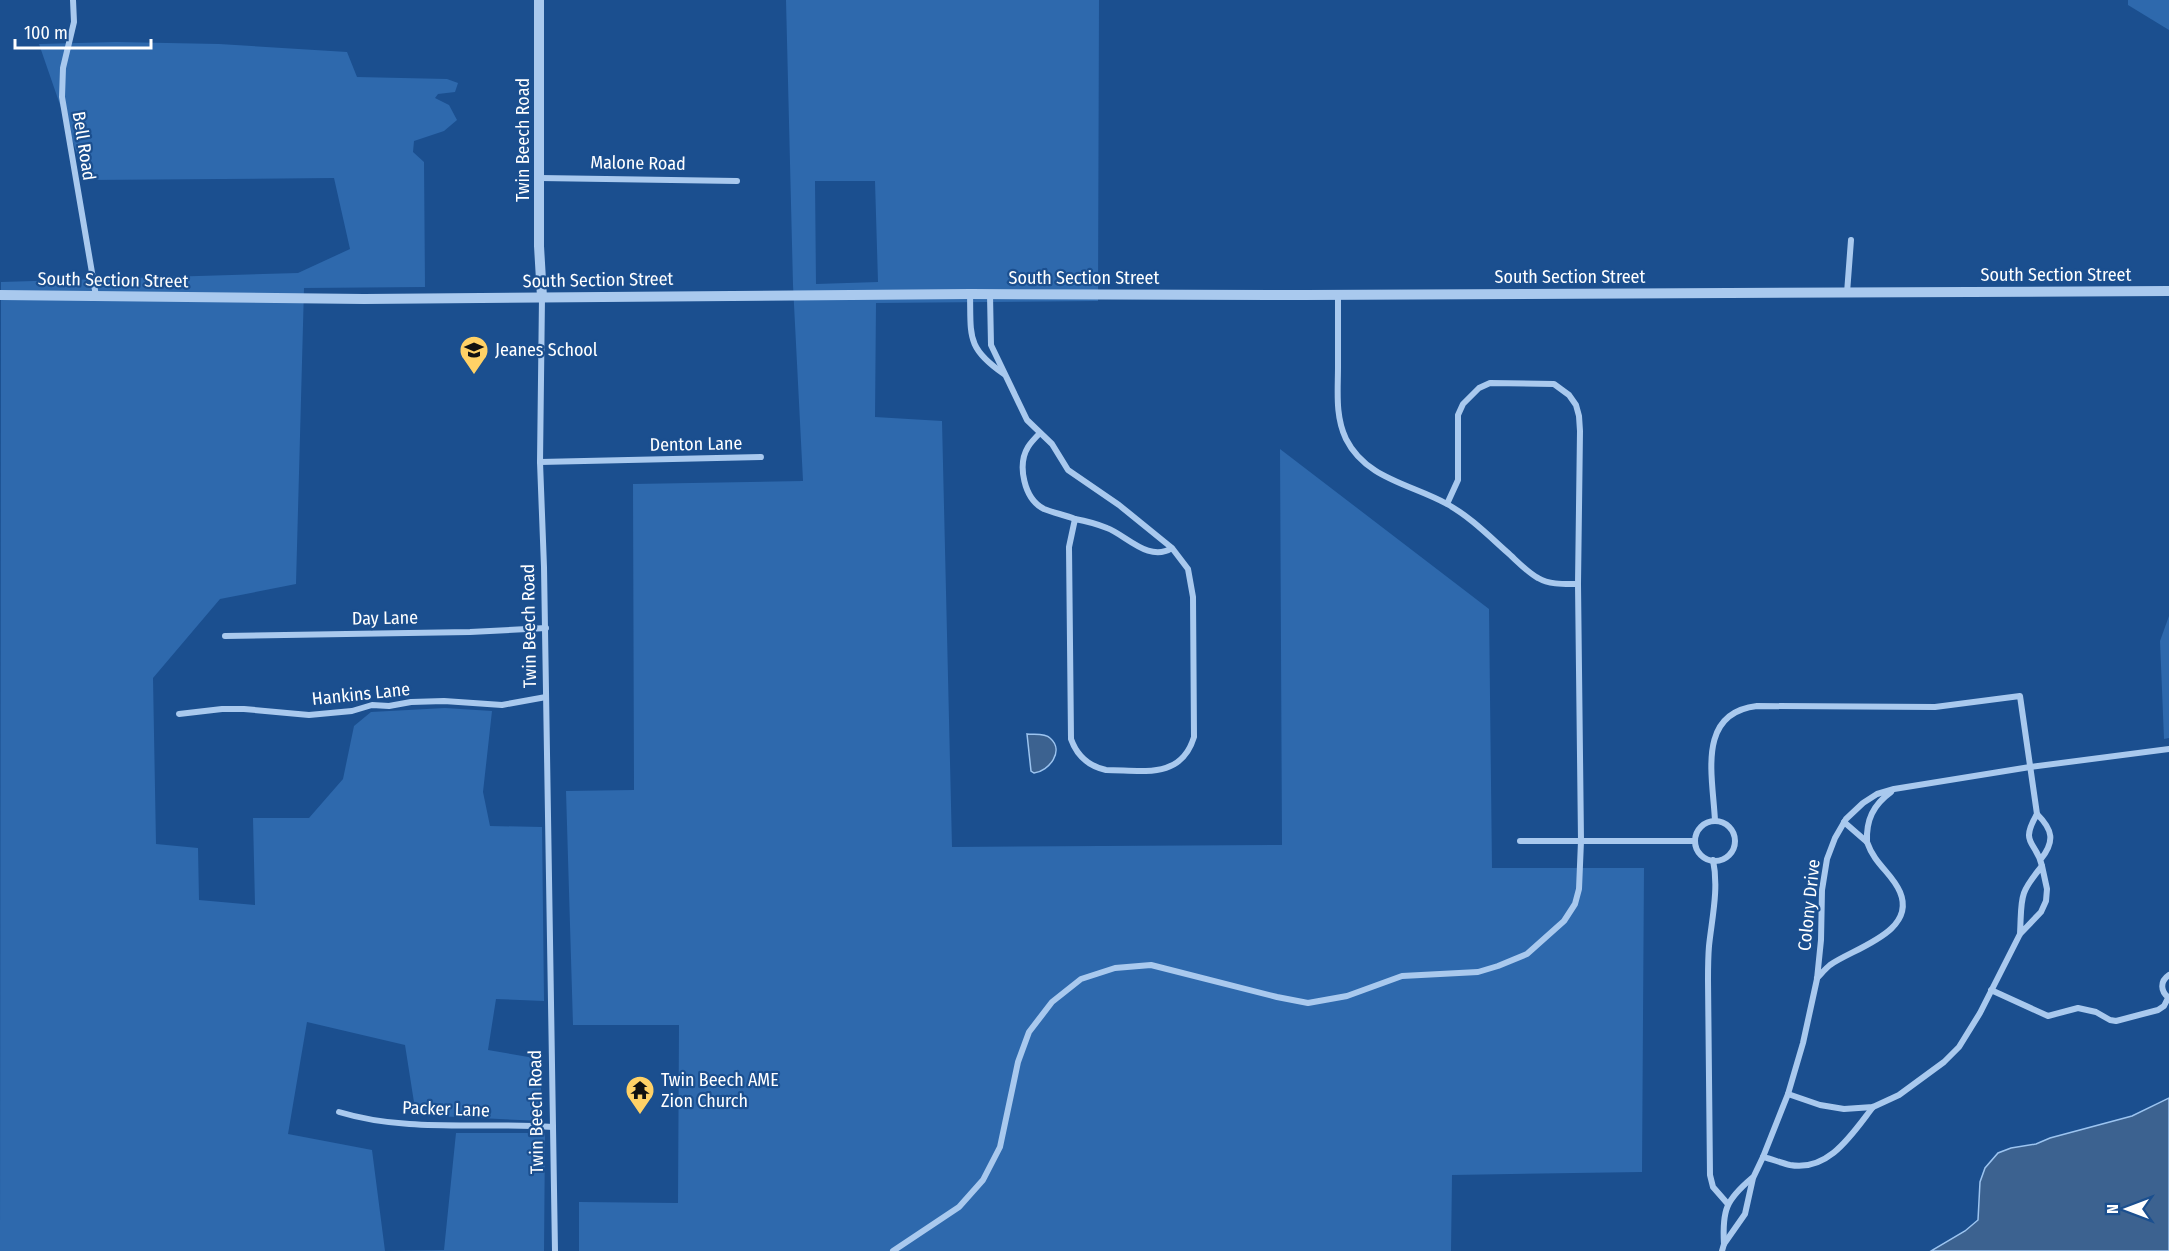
<svg xmlns="http://www.w3.org/2000/svg" width="2169" height="1251" font-family="'Fira Sans Condensed',sans-serif">
	<style>
		.green { fill: #2e69ad; fill-rule: evenodd }
		.water { fill: #3c6290; stroke: #9cc4f0; stroke-width: 1.5 }
		.lines { fill: none; stroke-linecap: round; stroke-linejoin: round }
		.minor { stroke: #a9c9ee; stroke-width: 6 }
		.tertiary { stroke: #a9c9ee; stroke-width: 10 }
		.labels { text-anchor: middle; stroke-width: 4.5; stroke-linejoin: round; paint-order: stroke }
		.street-label { font-size: 18px; fill: #fff; stroke: #1b4f8f }
		.poi-label { font-size: 18px; fill: #fff; stroke: #1b4f8f; text-anchor: start }
	</style>
	<rect width="100%" height="100%" fill="#1b4f8f"/>
	<g class="green">
		<path d="M786,0H1099L1098,301L876,303L875,417L942,421L952,847L1282,845L1280,449L1489,609L1492,868H1644L1642,1172L1452,1175L1451,1251H579V1202L678,1203L679,1025H573L566,791L634,790L633,484L803,481L793,285ZM815,181H875L878,282L816,284Z"/>
		<path d="M2128,0H2169V30L2128,5Z"/>
		<path d="M116,42L219,44L347,52L357,77L447,79L458,83L455,92L438,94L435,98L449,105L457,120L444,131L414,141L413,152L424,162L425,287L304,288L296,584L220,599L153,678L156,844L198,848L199,900L255,905L253,818H309L343,779L354,726L371,712L445,708L492,711L483,792L490,826L542,827L544,1001L496,999L488,1050L540,1059L542,1121L416,1115L405,1045L307,1022L288,1134L372,1150L385,1251L444,1250L456,1133H545L544,1251H0L1,282L298,273L350,249L334,178L86,180L39,44Z"/>
		<path d="M2169,616V738L2164,739L2160,641Z"/>
	</g>
	<g class="water">
		<path d="M1027,734C1034,735 1045,733 1050,738C1065,751 1049,771 1034,773L1031,771Z"/>
		<path d="M2169,1098V1251H1931L1965,1231L1978,1220L1980,1182L1985,1168L1998,1153L2011,1148L2036,1144L2050,1138L2132,1116Z"/>
	</g>
	<g class="lines">
		<g class="minor">
			<path d="M73,0L74,22L63,68L62,97L96,296"/>
			<path d="M540,178L737,181"/>
			<path d="M1847,293L1851,240"/>
			<path d="M970,294C971,336 966,348 1004,374"/>
			<path d="M1338,294C1338,319 1338,343 1338,367C1338,391 1335,416 1346,439C1366,479 1411,484 1447,504C1469,516 1488,535 1507,552C1517,561 1527,572 1538,578C1550,585 1565,584 1578,584L1580,431L1579,416L1576,405L1569,395L1554,384L1490,383L1479,388L1463,404L1458,415V480L1447,504"/>
			<path d="M990,295L991,345L1027,420L1052,444L1068,470L1119,505L1172,548L1188,569L1193,597L1194,737C1181,780 1142,770 1106,770C1088,766 1077,756 1071,739L1069,547L1075,519C1086,521 1097,524 1107,528C1126,535 1149,563 1172,548"/>
			<path d="M542,297L540,462L544,567L555,1251"/>
			<path d="M1040,433C1036,437 1031,442 1028,447C1017,465 1024,499 1044,509C1054,513 1065,515 1075,519"/>
			<path d="M540,462L761,457"/>
			<path d="M225,636L470,632L546,628"/>
			<path d="M179,714L222,709H244L309,715L352,711L372,705L389,706L411,702L444,701L502,705L546,697"/>
			<path d="M1715,821C1713,777 1696,713 1757,706L1935,707L2020,696L2037,814"/>
			<circle cx="1715" cy="841" r="20"/>
			<path d="M1844,822L1867,842C1866,820 1873,805 1891,792"/>
			<path d="M1520,841H1695"/>
			<path d="M2041,859C2055,841 2053,830 2037,814C2019,845 2036,840 2042,866"/>
			<path d="M1713,860C1719,888 1712,918 1709,946C1708,958 1708,969 1708,980L1710,1175L1713,1187L1727,1203"/>
			<path d="M2169,975C2160,981 2160,991 2169,998"/>
			<path d="M1817,978C1821,974 1825,969 1830,965C1854,948 1917,932 1900,892C1892,873 1875,865 1867,842"/>
			<path d="M1991,990L2048,1016L2078,1008L2096,1012L2110,1020L2116,1021L2158,1010L2164,1006L2168,998"/>
			<path d="M1788,1094L1820,1105L1844,1109L1873,1107L1899,1095L1944,1062L1959,1047L1980,1013L2020,934L2041,912L2046,901L2047,889L2042,866C2018,895 2022,897 2020,934"/>
			<path d="M339,1112C408,1133 482,1122 553,1127"/>
			<path d="M1763,1157C1772,1159 1781,1163 1790,1165C1829,1172 1852,1134 1873,1107"/>
			<path d="M1724,1244C1722,1210 1726,1200 1752,1178"/>
			<path d="M893,1251L959,1207L983,1180L1000,1147L1018,1062L1029,1032L1052,1002L1081,979L1115,968L1151,965L1277,997L1308,1003L1347,996L1402,976L1478,972L1498,966L1527,954L1564,921L1575,904L1579,889L1581,841L1578,584"/>
			<path d="M1722,1251L1724,1244L1745,1214L1753,1178L1763,1157L1788,1094L1803,1043L1817,979L1821,940L1822,890L1827,859L1835,838L1846,819L1863,803L1877,794L1894,789L2030,767L2169,749"/>
		</g>
		<g class="tertiary">
			<path d="M539,0V246L542,297"/>
			<path d="M0,295L364,299L970,294L1306,295L2169,291"/>
		</g>
	</g>
	<defs>
		<g id="school-pin" transform="scale(1.5)"><path d="M0 17L-7.5 6A9.5 9.5 0 1 1 7.5 6Z" fill="#ffd166" stroke="#1b4f8f"/><path d="M0-5L7-2L0 1L-7-2ZM-4 1L0 2.5L4 1V4Q0 6-4 4Z" fill="#111"/></g>
		<g id="temple-pin" transform="scale(1.5)"><path d="M0 17L-7.5 6A9.5 9.5 0 1 1 7.5 6Z" fill="#ffd166" stroke="#1b4f8f"/><path d="M0-6L5-2H3V0L6.5 2.5H4V6H1.5V3h-3V6H-4V2.5H-6.5L-3 0V-2H-5Z" fill="#111"/></g>
	</defs>
	<g fill-rule="evenodd">
		<use href="#school-pin" x="474" y="350"/>
		<use href="#temple-pin" x="640" y="1090"/>
	</g>
	<g class="labels">
		<g class="street-label">
			<text transform="translate(523 140) rotate(-90)" y="6">Twin Beech Road</text>
			<text transform="translate(84 146) rotate(81)" y="6">Bell Road</text>
			<text transform="translate(638 163) rotate(1)" y="6">Malone Road</text>
			<text x="2056" y="281">South Section Street</text>
			<text x="1570" y="283">South Section Street</text>
			<text x="1084" y="284">South Section Street</text>
			<text transform="translate(113 280) rotate(1)" y="6">South Section Street</text>
			<text transform="translate(598 280) rotate(-1)" y="6">South Section Street</text>
			<text transform="translate(696 444) rotate(-1)" y="6">Denton Lane</text>
			<text transform="translate(385 618) rotate(-1)" y="6">Day Lane</text>
			<text transform="translate(529 626) rotate(-91)" y="6">Twin Beech Road</text>
			<text transform="translate(361 694) rotate(-6)" y="6">Hankins Lane</text>
			<text transform="translate(1809 905) rotate(-84)" y="6">Colony Drive</text>
			<text transform="translate(446 1109) rotate(2)" y="6">Packer Lane</text>
			<text transform="translate(536 1112) rotate(-91)" y="6">Twin Beech Road</text>
		</g>
		<g class="poi-label">
			<text x="495" y="356">Jeanes School</text>
			<text x="661" y="1086">Twin Beech AME<tspan x="661" dy="21">Zion Church</tspan></text>
		</g>
	</g>
	<g transform="translate(2127 1209) rotate(270)" stroke="#1b4f8f" stroke-width="4.5" paint-order="stroke">
	<path d="M0-4.5L10 22L0 15L-10 22Z" fill="#ffffff"/>
	<text y="-9" font-size="16" font-weight="bold" text-anchor="middle" fill="#ffffff">N</text>
	</g>
	<path d="M15 39v9h136v-9" fill="none" stroke="#ffffff" stroke-width="3"/>
	<text x="24" y="39" font-size="18" fill="#ffffff" stroke="#1b4f8f" stroke-width="4.5" paint-order="stroke">100 m</text>
</svg>
